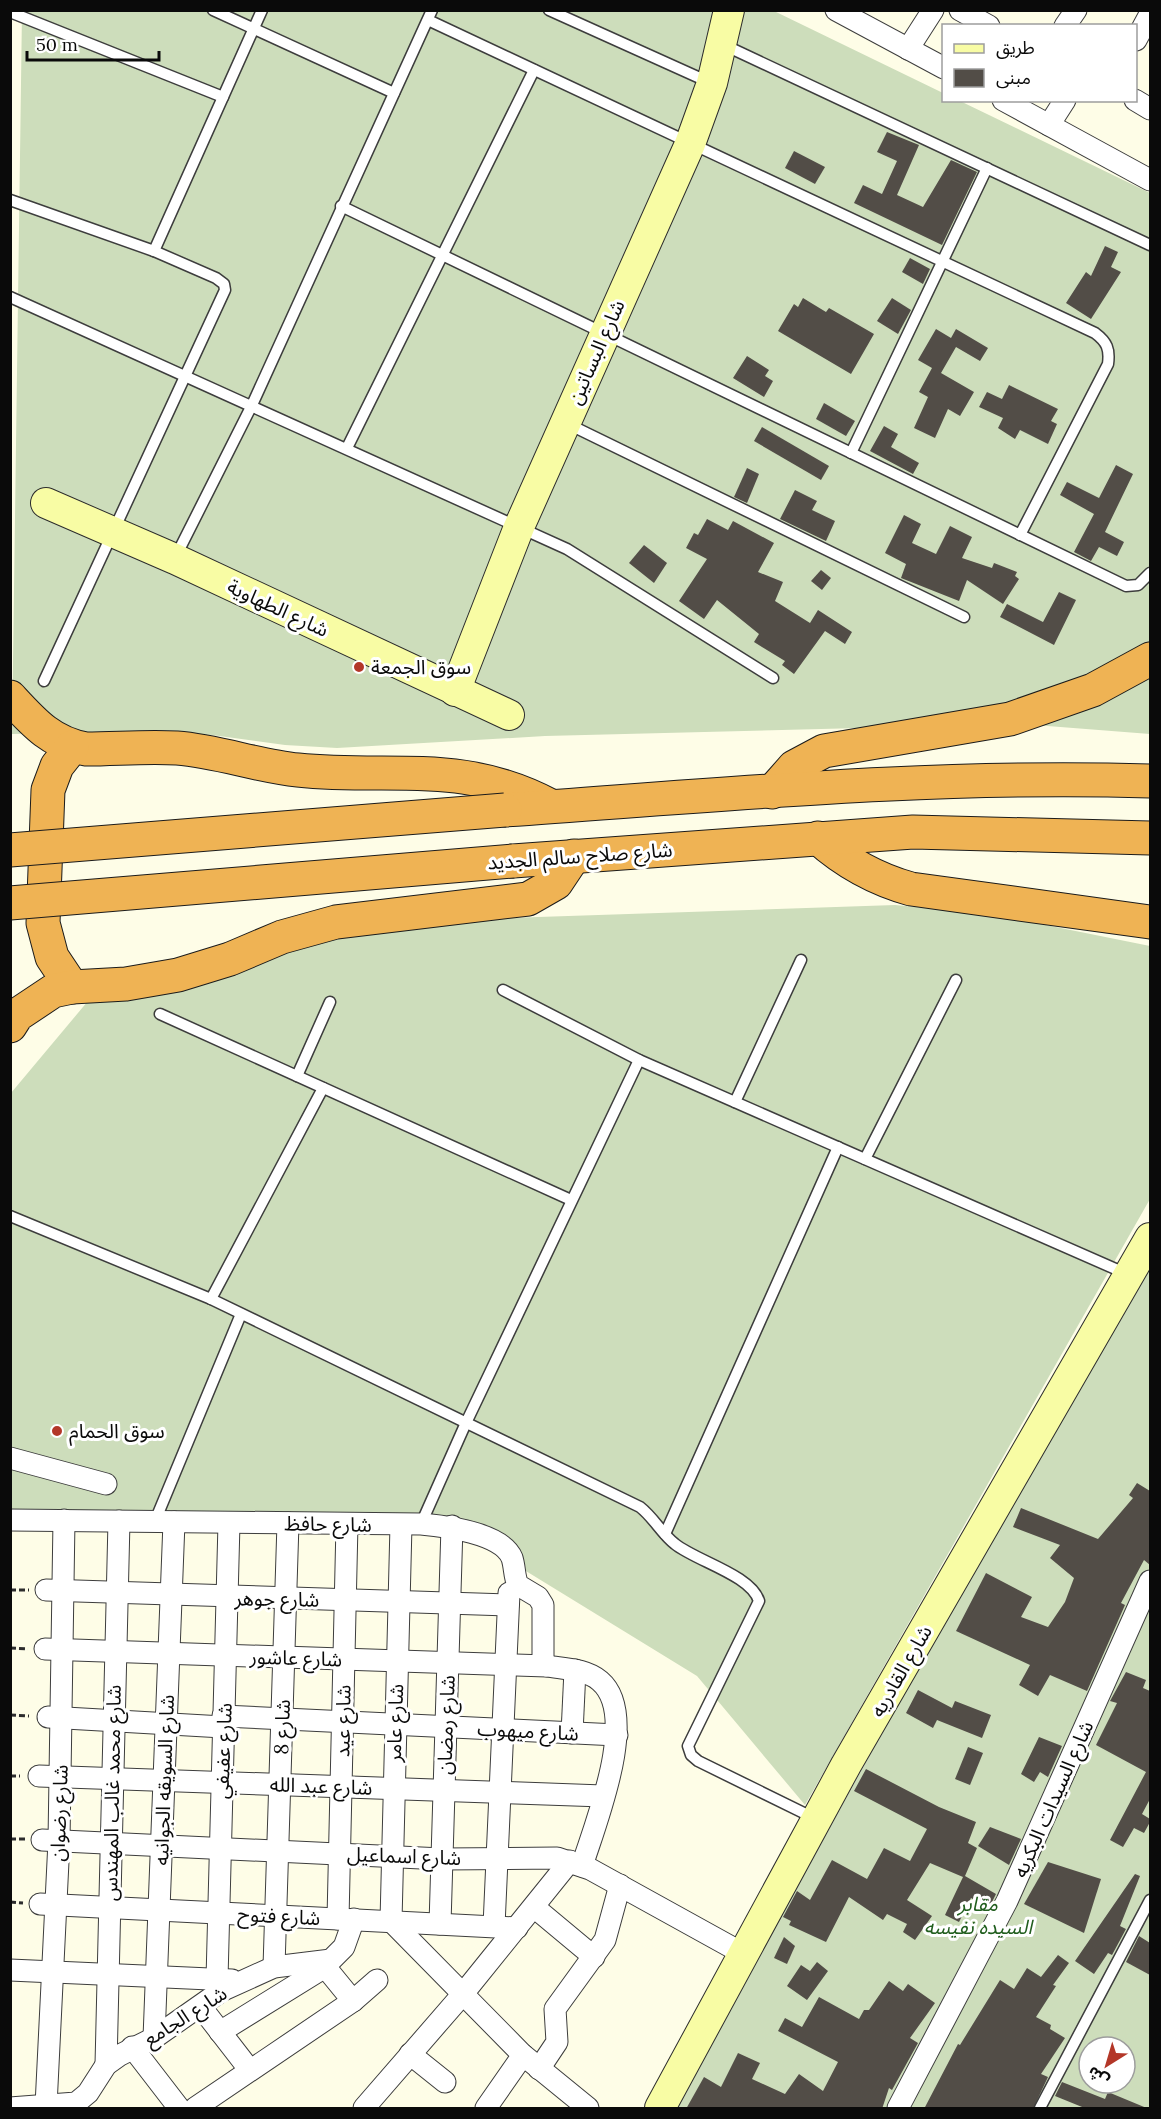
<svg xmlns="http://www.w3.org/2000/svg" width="1161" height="2119" font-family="Lora,'Noto Sans Arabic',serif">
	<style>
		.cemetery { fill: #cdddbb; fill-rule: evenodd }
		.building { fill: #524d47 }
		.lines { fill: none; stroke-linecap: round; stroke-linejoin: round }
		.lane-casing { stroke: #3d3d3d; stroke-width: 13 }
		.street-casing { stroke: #3d3d3d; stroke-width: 23 }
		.secondary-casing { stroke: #2c2c2c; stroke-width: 32 }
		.highway-casing { stroke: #1b1b1b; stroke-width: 35 }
		.path { stroke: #2c2c2c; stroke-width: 3; stroke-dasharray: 6 3; stroke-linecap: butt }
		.lane { stroke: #fff; stroke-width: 10 }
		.street { stroke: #fff; stroke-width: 21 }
		.secondary { stroke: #f8fca4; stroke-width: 30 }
		.highway { stroke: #efb354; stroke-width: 33 }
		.highway-bridge-casing { stroke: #1b1b1b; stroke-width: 35; stroke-linecap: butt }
		.highway-bridge { stroke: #efb354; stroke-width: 33 }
		.poi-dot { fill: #b33728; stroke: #fff; stroke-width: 2 }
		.labels { text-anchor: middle; stroke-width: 6; stroke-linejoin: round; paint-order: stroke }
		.street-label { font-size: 20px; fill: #0a0a0a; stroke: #fff }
		.poi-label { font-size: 20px; fill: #0a0a0a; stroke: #fff; text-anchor: start }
		.park-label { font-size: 20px; font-style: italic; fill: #215e1e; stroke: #fff }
	</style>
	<rect width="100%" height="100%" fill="#fefde7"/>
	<g class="cemetery">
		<path d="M22,11H774L943,93L944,100L960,101L1150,193V734L1022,724L545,736L337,748L285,745L212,735L151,731L12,734Z"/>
		<path d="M895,905L991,914L1150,946V1199L805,1805L697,1676L433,1514L11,1512V1093L88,1001L293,945L421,921Z"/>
		<path d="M1150,1244V2108H676ZM1089,2047H1125V2083H1089Z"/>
	</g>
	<g class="building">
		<path d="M887,132L919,145L897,195L923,207L951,160L977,172L942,245L854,203L863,185L882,194L897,161L877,152Z"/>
		<path d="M794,151L825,167L815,184L785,168Z"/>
		<path d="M1105,246L1118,252L1111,267L1121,272L1091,319L1066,303L1086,272L1091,276Z"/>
		<path d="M910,258L930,269L923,284L902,272Z"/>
		<path d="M803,298L826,312L829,308L874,334L851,374L778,331L794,304L798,307Z"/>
		<path d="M892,298L911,310L898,334L877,321Z"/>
		<path d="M936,329L951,338L956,329L988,348L980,361L956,347L941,373L974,392L960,416L948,409L935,438L914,428L928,397L919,392L932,368L918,360Z"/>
		<path d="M747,356L769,370L765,376L773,381L764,397L733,378Z"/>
		<path d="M1009,385L1058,409L1051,421L1057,424L1048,444L1020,430L1015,439L998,428L1003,418L979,407L987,392L1002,399Z"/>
		<path d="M824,403L855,421L846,436L816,419Z"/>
		<path d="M884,426L898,434L891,447L919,463L913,474L870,451Z"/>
		<path d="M762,427L829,466L821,480L754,441Z"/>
		<path d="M1116,465L1133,474L1105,532L1124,542L1117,556L1099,547L1091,561L1074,552L1094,514L1060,495L1067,482L1099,498Z"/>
		<path d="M747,468L759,474L747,503L734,497Z"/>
		<path d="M795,490L817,501L812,510L835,521L826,541L780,519Z"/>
		<path d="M904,515L921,524L912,543L936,554L950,526L972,537L962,558L992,568L994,563L1017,572L1015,576L1019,579L1003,604L967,580L959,601L901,578L906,564L885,553Z"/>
		<path d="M707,519L728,530L733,521L774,543L758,572L783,582L775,601L810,623L818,610L852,632L845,644L825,631L794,674L782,665L785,661L754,642L759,634L717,600L704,619L679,601L707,559L686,548L694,533L698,535Z"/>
		<path d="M644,545L667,563L654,583L629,563Z"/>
		<path d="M821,570L831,578L822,590L811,581Z"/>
		<path d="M1059,592L1076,600L1054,645L1000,617L1007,604L1043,622Z"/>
		<path d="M1137,1483L1150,1491V1565L1144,1560L1121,1603L1125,1605L1087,1691L1050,1675L1038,1696L1019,1685L1030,1665L956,1631L986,1573L1032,1597L1021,1617L1048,1627L1065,1602L1074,1578L1050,1558L1060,1545L1013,1527L1021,1508L1098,1539L1133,1498L1129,1495Z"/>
		<path d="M1126,1672L1146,1680L1143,1688L1150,1691V1799L1142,1814L1150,1819V1822L1144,1833L1134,1828L1123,1847L1110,1840L1146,1772L1096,1745L1117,1703L1110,1701Z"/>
		<path d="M918,1690L952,1708L955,1701L991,1715L982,1738L937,1720L933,1728L906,1713Z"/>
		<path d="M1039,1737L1062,1746L1048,1777L1040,1772L1034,1782L1021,1774Z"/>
		<path d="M968,1747L983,1753L970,1785L955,1779Z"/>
		<path d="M866,1769L939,1807L976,1822L968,1843L977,1848L965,1876L996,1894L989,1908L971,1898L959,1922L945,1915L963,1877L930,1863L907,1900L932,1916L915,1940L903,1932L907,1924L887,1914L883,1920L849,1897L826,1942L789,1925L791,1921L783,1917L797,1891L810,1900L832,1860L867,1879L884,1848L910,1861L927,1829L854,1791Z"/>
		<path d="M990,1827L1021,1839L1009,1865L978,1846Z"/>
		<path d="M1048,1862L1101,1879L1084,1933L1024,1904Z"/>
		<path d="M1135,1874L1140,1876L1120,1926L1126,1929L1112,1955L1108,1953L1094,1974L1075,1961Z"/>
		<path d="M1139,1936L1150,1943V1975L1126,1962Z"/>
		<path d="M784,1937L795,1946L787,1964L774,1958Z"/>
		<path d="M1058,1955L1069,1963L1053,1985L1056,1986L1036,2017L1051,2025L1050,2029L1065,2038L1041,2074L1048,2077L1033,2109H924L958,2044L960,2045L1000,1980L1014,1989L1027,1968L1041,1977Z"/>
		<path d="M817,1962L828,1971L807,2000L787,1986L801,1965L810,1971Z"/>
		<path d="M889,1981L903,1991L908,1984L935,2003L910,2038L918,2043L892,2090L889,2088L882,2109H686L704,2077L721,2087L738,2053L760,2063L752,2079L785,2094L799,2074L823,2091L838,2062L778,2031L785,2018L802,2027L819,1997L859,2019L864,2010H869Z"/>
		<path d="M1062,2082L1105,2099L1108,2092L1149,2109H1087L1055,2096Z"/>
	</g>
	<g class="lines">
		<g class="lane-casing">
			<g id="lane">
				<path d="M213,10L394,93"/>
				<path d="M549,10L711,83"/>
				<path d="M10,12L223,97"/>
				<path d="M428,20L1095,333C1107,342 1110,349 1108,364L1020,535"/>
				<path d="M724,45L1150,245"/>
				<path d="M10,200L154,251L216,278L224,284L225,290L44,681"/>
				<path d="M341,206L1126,586L1138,585L1150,573"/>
				<path d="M154,251L262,10"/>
				<path d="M10,297L567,549L773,678"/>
				<path d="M568,424L964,617"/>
				<path d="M347,448L534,70"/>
				<path d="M851,453L987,168"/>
				<path d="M176,556L252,405L432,10"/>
				<path d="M503,990L639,1060L1127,1274"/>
				<path d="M160,1014L571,1200"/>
				<path d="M297,1076L330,1002"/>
				<path d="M735,1102L801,960"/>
				<path d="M865,1159L956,980"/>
				<path d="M10,1216L211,1299L640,1507C654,1518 662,1534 675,1544C696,1561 751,1575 759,1601L688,1746L691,1755L698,1761L814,1818"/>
				<path d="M211,1299L323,1088"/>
				<path d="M155,1521L241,1314"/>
				<path d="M421,1524L465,1425L639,1060"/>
				<path d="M665,1534L838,1147"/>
				<path d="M1040,2108L1150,1900"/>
			</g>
		</g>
		<g class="street-casing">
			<g id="street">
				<path d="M836,10L944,68"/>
				<path d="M960,10L989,26"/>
				<path d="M1065,26L1076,10"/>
				<path d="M1136,40L1150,14"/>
				<path d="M908,49L933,10"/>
				<path d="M1003,100L1150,180"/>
				<path d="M1135,100L1150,109"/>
				<path d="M1049,125L1065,100"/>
				<path d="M10,1458L106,1484"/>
				<path d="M10,1520L421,1524C444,1526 502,1533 512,1558C515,1567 514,1577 518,1585L538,1597L543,1605V1659L547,1666"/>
				<path d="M401,1525L391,1921L523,2055L588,2108"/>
				<path d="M46,1590L508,1605"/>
				<path d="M45,1649L547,1666C565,1669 586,1669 600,1681C640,1715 595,1824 582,1866"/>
				<path d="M223,1716L617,1735"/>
				<path d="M48,1717L223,1727"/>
				<path d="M572,1733L575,1670"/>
				<path d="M39,1776L603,1796"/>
				<path d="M42,1840L442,1859L557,1858L590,1869L742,1953"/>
				<path d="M40,1904L517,1928"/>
				<path d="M534,1907L594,1957"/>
				<path d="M338,1919L347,1524"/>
				<path d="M440,1924L452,1526"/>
				<path d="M494,1926L509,1593"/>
				<path d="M322,1963L353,2001"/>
				<path d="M274,1967L288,1523"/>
				<path d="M10,1970L232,1980"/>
				<path d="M217,1979L229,1523"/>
				<path d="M201,2007L249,2069"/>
				<path d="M220,2032L325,1967"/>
				<path d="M154,2038L174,1522"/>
				<path d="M132,2047L179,2108"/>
				<path d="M410,2054L445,2082"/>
				<path d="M106,2065L119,1521"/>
				<path d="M539,2069L557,2042L555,2009L605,1940L620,1885"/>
				<path d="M46,2106L59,1841L64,1520"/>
				<path d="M10,2108L76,2103L88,2093L106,2065L120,2055L154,2038L221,1991L274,1967L331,1960L344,1947L354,1919"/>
				<path d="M195,2108L353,2001L377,1980"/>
				<path d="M364,2108L462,1995L570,1861"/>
				<path d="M486,2108L523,2055"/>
				<path d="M898,2108L1007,1901L1150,1581"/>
			</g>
		</g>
		<g class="secondary-casing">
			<g id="secondary">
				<path d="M46,503L175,559L509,715"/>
				<path d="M455,691L519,527L690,144L712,83L729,10"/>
				<path d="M660,2108L846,1765L1150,1238"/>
			</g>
		</g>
		<g class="highway-casing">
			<g id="highway">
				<path d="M10,697C33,722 51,743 86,749C116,749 147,746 177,748C218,751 257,766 298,770C392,780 461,758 551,806"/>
				<path d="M772,792L794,767L824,751L1010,719L1093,690L1150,659"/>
				<path d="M505,810C720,795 935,774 1150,781"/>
				<path d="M818,838C846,863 875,879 911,889L1150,922"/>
				<path d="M513,861L913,832L1150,838"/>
				<path d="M72,987L52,957L43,923L48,790L57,766L72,747"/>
				<path d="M10,1026L17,1015L53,991L72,987L126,984L178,975L230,959L282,937L336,922L528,899L556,883L574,856"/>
			</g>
		</g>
		<g class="path">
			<path d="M10,1590H29"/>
			<path d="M10,1648L28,1649"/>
			<path d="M10,1715L29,1716"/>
			<path d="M10,1776H20"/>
			<path d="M10,1839H25"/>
			<path d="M10,1902L23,1903"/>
		</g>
		<use href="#lane" class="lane"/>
		<use href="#street" class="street"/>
		<use href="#secondary" class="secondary"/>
		<use href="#highway" class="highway"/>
		<g class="highway-bridge-casing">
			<g id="highway-bridge">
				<path d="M10,850L505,810"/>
				<path d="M10,903L513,861"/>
			</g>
		</g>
		<use href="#highway-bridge" class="highway-bridge"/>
	</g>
	<g class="poi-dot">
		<circle cx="359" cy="667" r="6"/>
		<circle cx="57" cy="1431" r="6"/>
	</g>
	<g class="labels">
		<g class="street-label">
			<text transform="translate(596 352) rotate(-66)" y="7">شارع البساتين</text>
			<text transform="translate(278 608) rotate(25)" y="7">شارع الطهاوية</text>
			<text transform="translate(580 856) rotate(-4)" y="7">شارع صلاح سالم الجديد</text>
			<text transform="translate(328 1524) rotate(1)" y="7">شارع حافظ</text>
			<text transform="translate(277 1599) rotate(1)" y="7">شارع جوهر</text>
			<text transform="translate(296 1658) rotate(2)" y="7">شارع عاشور</text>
			<text transform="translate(901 1671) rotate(-60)" y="7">شارع القادريه</text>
			<text transform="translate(343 1721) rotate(-89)" y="7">شارع عيد</text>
			<text transform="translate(395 1723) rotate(-88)" y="7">شارع عامر</text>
			<text transform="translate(446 1725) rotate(-88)" y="7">شارع رمضان</text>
			<text transform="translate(282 1727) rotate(-88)" y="7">شارع 8</text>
			<text transform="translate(528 1731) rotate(3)" y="7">شارع ميهوب</text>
			<text transform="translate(223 1751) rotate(-88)" y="7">شارع عفيفي</text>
			<text transform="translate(164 1780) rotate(-88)" y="7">شارع السويقه الجوانيه</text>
			<text transform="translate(321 1786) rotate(2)" y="7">شارع عبد الله</text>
			<text transform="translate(112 1793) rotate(-89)" y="7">شارع محمد غالب المهندس</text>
			<text transform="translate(1053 1799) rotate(-66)" y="7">شارع السيدات البكريه</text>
			<text transform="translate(59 1813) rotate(-88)" y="7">شارع رضوان</text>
			<text transform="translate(404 1856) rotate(2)" y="7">شارع اسماعيل</text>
			<text transform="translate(279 1916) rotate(3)" y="7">شارع فتوح</text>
			<text transform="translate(185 2016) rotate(-32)" y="7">شارع الجامع</text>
		</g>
		<g class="poi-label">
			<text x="371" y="674">سوق الجمعة</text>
			<text x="69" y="1438">سوق الحمام</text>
		</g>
		<g class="park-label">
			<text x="978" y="1911">مقابر<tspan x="978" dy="23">السيده نفيسه</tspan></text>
		</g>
	</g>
	<rect width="1161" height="2119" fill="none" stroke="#0a0a0a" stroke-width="24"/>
	<rect x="942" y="24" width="195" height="78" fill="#ffffff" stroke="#9d9d9d" stroke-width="1.5"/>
	<rect x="954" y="44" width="30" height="9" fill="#f8fca4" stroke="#9d9d9d" stroke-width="1.5"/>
	<text x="996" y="54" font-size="18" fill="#0a0a0a">طريق</text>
	<rect x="954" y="69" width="30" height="18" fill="#524d47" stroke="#9d9d9d" stroke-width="1.5"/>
	<text x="996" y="84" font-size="18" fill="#0a0a0a">مبنى</text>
	<g transform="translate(1107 2065) rotate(217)"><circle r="28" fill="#ffffff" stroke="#9d9d9d" stroke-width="1.5"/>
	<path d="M0-4.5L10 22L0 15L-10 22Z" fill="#b33728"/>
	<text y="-9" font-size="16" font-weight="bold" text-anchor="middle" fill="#0a0a0a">ش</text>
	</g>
	<path d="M27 51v9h132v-9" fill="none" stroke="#0a0a0a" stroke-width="3"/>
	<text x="36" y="51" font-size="18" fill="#0a0a0a" stroke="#ffffff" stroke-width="4.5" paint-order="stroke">50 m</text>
</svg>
